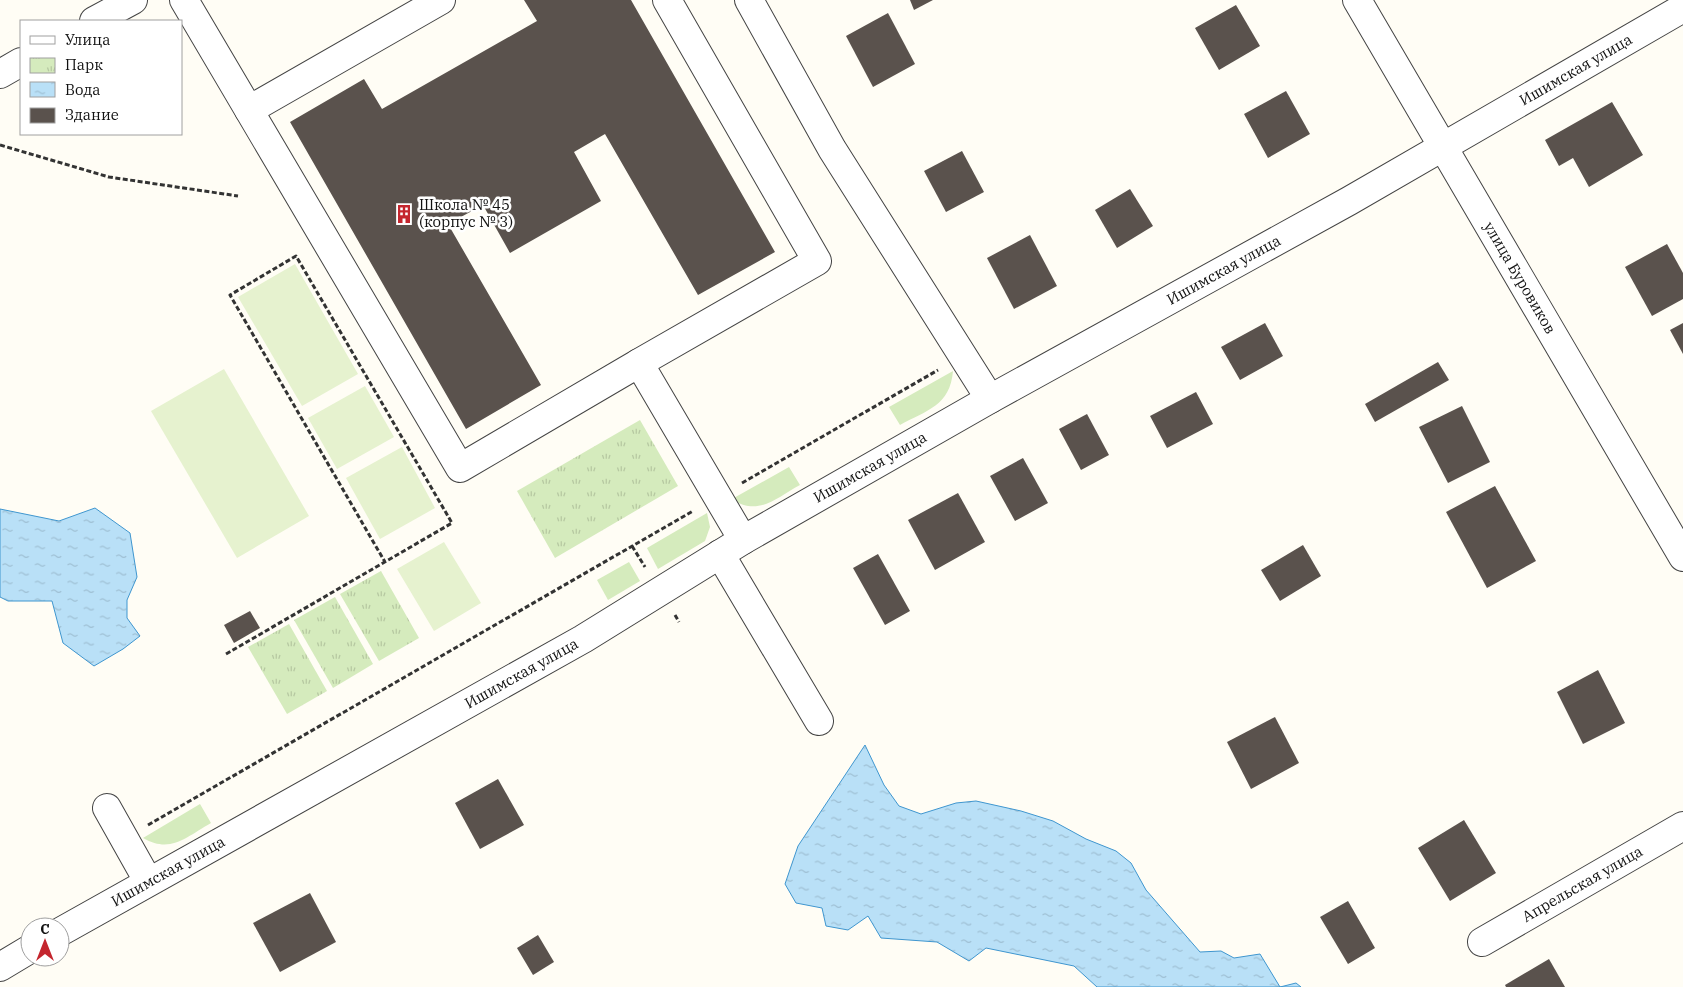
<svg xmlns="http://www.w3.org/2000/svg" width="1683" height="987" font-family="'IBM Plex Serif',serif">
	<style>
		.grass { fill: #d5ebbd }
		.park { fill: url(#park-tufts) }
		.pitch { fill: #e6f2cf }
		.water { fill: url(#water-ripples); stroke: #3f96cf }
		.building { fill: #5a524d }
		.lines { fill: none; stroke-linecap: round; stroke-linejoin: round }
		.minor-casing { stroke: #444; stroke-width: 30 }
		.path { stroke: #333; stroke-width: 3; stroke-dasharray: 5 2.5; stroke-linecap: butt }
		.minor { stroke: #fff; stroke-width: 28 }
		.labels { text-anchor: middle; stroke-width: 5; stroke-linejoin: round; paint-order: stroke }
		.street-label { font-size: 15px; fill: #111; stroke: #fff }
		.poi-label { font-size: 15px; fill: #111; stroke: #fff; text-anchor: start }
	</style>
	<defs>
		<pattern id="park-tufts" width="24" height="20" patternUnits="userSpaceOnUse" patternTransform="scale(1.25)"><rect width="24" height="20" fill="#d5ebbd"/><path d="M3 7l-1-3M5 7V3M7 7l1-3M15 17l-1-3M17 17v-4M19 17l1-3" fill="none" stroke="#b6c8a1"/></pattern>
		<pattern id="water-ripples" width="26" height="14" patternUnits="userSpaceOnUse" patternTransform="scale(1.25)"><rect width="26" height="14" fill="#b9e0f7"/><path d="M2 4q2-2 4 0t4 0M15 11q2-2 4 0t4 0" fill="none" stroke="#9ebfd3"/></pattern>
	</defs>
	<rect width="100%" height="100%" fill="#fffdf5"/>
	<g class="grass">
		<path d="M953,371C950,406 927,410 900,425L889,407Z"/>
		<path d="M789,467L800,485C776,498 758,517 732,499Z"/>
		<path d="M707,513L710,527L705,541L658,569L647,548Z"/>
		<path d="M629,562L640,581L608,600L597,580Z"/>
		<path d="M200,804L211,823C186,837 171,854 143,838Z"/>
	</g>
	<g class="park">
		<path d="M640,420L678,486L555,558L517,491Z"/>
		<path d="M381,571L419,638L379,661L340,594Z"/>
		<path d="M335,597L373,664L333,688L294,620Z"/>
		<path d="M289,624L327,691L287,714L248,647Z"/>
	</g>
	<g class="pitch">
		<path d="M295,264L358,374L302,406L238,297Z"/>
		<path d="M224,369L309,516L237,558L151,411Z"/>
		<path d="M365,386L394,437L337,469L308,418Z"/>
		<path d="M402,447L435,508L380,539L346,478Z"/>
		<path d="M444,542L481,603L434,631L397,569Z"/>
	</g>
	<g class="water">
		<path d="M95,508L130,533L137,577L127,600V618L140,636L123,649L94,666L63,643L52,601H8L0,597V509L59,521Z"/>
		<path d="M865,745L884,785L899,806L921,814L956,803L976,801L1021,811L1053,821L1086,839L1116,851L1131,863L1146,890L1200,952L1221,951L1234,958L1260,954L1280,987L1296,983L1301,987H1097L1074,966L986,948L969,961L937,942L881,938L868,916L848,930L826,926L822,908L796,903L785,884L798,846Z"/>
	</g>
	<g class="building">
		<path d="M524,0H631L775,252L698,295L605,134L574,152L601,201L510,253L483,205L448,224L541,385L466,429L290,122L364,79L382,109L537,21Z"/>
		<path d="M910,0H933L914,10Z"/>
		<path d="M1236,5L1260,46L1219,70L1195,28Z"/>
		<path d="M888,13L915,64L873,87L846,36Z"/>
		<path d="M1286,91L1310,134L1268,158L1244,114Z"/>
		<path d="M1612,102L1643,155L1589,187L1573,158L1559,166L1545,140Z"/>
		<path d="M962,151L984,192L946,212L924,171Z"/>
		<path d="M1130,189L1153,226L1117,248L1095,210Z"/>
		<path d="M1030,235L1057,286L1014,309L987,258Z"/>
		<path d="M1667,244L1683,273V299L1652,316L1625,267Z"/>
		<path d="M1265,323L1283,356L1240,380L1221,347Z"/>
		<path d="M1683,323V354L1670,330Z"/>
		<path d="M1438,362L1449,380L1375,422L1365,404Z"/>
		<path d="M1196,392L1213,424L1167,448L1150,416Z"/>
		<path d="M1462,406L1490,462L1448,483L1419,427Z"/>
		<path d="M1087,414L1109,455L1081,470L1059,429Z"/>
		<path d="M1023,458L1048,503L1015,521L990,476Z"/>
		<path d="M1495,486L1536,561L1487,588L1446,512Z"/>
		<path d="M958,493L985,542L935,570L908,520Z"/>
		<path d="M1303,545L1321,576L1280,601L1261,570Z"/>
		<path d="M878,554L910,611L885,625L853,568Z"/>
		<path d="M250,611L260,628L234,643L224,625Z"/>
		<path d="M1598,670L1625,723L1583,744L1557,692Z"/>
		<path d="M1275,717L1299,763L1251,789L1227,742Z"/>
		<path d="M498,779L524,825L480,849L455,803Z"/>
		<path d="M1464,820L1496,873L1450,901L1418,848Z"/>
		<path d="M310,893L336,942L280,972L253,923Z"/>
		<path d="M1348,901L1375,948L1348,964L1320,917Z"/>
		<path d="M538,935L554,962L533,975L517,948Z"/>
		<path d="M1549,959L1565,987H1506L1505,985Z"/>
	</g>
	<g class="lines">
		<g class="minor-casing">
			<g id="minor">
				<path d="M184,0L460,468L639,363L743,540"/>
				<path d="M749,0L832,149L990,399"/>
				<path id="s1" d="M1357,0L1683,557"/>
				<path d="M94,21L133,0"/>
				<path d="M0,74L21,62"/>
				<path d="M249,110L441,0"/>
				<path d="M639,363L817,261L667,0"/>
				<path d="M720,554L819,721"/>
				<path d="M107,808L148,881"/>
				<path id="s2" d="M60,932L583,639L743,540L990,399L1349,201L1683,8"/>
				<path id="s3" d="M1482,942L1683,826"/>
				<path d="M0,967L30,949"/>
			</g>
		</g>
		<g class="path">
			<path d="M0,145L109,177L238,196"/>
			<path d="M742,483L938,370"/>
			<path d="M632,546L645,567"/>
			<path d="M675,615L679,622"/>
			<path d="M226,654L452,523L296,256L230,295L385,562"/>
			<path d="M148,825L693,511"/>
		</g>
		<use href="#minor" class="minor"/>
	</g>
	<defs>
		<g id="building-bare" transform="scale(1.5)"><path d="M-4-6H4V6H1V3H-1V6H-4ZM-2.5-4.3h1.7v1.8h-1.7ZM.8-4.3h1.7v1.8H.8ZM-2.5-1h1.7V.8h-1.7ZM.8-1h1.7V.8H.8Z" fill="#c4262e" stroke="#fff" stroke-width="2.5" paint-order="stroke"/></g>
	</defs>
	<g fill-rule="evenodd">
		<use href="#building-bare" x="404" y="214"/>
	</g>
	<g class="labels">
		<g class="street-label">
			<text dy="5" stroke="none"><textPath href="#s2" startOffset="1744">Ишимская улица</textPath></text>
			<text dy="5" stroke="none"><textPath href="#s2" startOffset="1339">Ишимская улица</textPath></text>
			<text dy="5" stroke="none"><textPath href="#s1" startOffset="322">улица Буровиков</textPath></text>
			<text dy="5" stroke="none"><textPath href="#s2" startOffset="934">Ишимская улица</textPath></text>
			<text dy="5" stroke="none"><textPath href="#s2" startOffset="529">Ишимская улица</textPath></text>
			<text dy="5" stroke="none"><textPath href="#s2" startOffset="124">Ишимская улица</textPath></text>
			<text dy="5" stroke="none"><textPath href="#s3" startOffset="116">Апрельская улица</textPath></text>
		</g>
		<g class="poi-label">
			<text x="419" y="210">Школа № 45<tspan x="419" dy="17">(корпус № 3)</tspan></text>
		</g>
	</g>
	<rect x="20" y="20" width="162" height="115" fill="#ffffff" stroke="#a0a0a0"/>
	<rect x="30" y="36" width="25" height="8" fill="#ffffff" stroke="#a0a0a0"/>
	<text x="65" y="45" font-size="15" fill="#111111">Улица</text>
	<rect x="30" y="58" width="25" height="15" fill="url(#park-tufts)" stroke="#a0a0a0"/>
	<text x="65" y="70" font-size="15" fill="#111111">Парк</text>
	<rect x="30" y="82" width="25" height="15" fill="url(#water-ripples)" stroke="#a0a0a0"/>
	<text x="65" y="95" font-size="15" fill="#111111">Вода</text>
	<rect x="30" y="108" width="25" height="15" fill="#5a524d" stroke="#a0a0a0"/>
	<text x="65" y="120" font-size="15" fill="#111111">Здание</text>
	<g transform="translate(45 942)"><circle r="24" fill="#ffffff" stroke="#a0a0a0"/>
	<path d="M0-4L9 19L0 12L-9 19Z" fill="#c4262e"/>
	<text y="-8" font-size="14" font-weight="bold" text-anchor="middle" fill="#111111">С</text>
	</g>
</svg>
